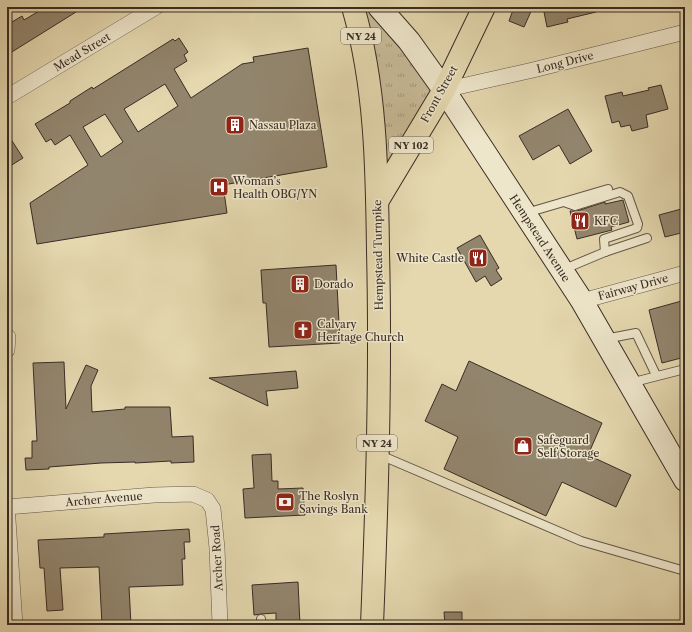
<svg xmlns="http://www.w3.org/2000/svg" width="692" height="632" font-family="'Libre Caslon Text',serif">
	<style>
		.park { fill: url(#park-tufts); stroke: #80745e }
		.building { fill: #92856d; stroke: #392c25; fill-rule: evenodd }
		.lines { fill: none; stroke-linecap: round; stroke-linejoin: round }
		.service-casing { stroke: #645748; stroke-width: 10 }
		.minor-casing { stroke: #645748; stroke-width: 16 }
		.secondary-casing { stroke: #392c25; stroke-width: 24 }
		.primary-casing { stroke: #392c25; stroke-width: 24 }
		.service { stroke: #eee6cb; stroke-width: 8 }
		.minor { stroke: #eee6cb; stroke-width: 15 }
		.secondary { stroke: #eee6cb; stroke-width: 22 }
		.primary { stroke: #e5d8af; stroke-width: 22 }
		.labels { text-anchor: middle; stroke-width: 3; stroke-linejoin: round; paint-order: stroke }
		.shield { fill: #eee6cb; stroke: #6f6457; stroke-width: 1 }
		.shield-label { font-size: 10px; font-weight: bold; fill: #392c25 }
		.street-label { font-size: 11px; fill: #392c25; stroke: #eee6cb }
		.poi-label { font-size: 11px; fill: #392c25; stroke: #eee6cb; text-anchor: start }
	</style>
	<defs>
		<pattern id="park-tufts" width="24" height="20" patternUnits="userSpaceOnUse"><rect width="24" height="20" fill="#c8bb98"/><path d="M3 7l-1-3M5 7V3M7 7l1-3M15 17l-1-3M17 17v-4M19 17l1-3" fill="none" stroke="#a3987c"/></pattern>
	</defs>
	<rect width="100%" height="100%" fill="#e5d8af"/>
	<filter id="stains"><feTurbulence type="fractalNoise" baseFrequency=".005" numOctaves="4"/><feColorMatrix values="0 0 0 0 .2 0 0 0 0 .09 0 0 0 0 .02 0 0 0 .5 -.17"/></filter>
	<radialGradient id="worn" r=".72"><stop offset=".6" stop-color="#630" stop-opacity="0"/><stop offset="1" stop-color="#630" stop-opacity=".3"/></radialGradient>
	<path class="park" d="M363,7H366L393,37L433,87L386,164Z"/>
	<g class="building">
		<path d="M46,7H84L7,55V25L22,16L24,20Z"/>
		<path d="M514,7H533L524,27L509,21Z"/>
		<path d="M543,7H596V12L567,19L568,22L547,27Z"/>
		<path d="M179,38L188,52L184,55L187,61L174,69L191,98L242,64L254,62L253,57L308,48L327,167L223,185L227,213L37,244L30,203L88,165L70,135L55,145L51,139L46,142L35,124L70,103V101L92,87L93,89L173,39L175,41ZM165,84L178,106L138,132L124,109ZM105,114L123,142L101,157L83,127Z"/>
		<path d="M661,85L668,109L646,115L648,127L632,131L630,125L621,127L619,121L612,123L605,96L622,92L623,96L649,90L648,88Z"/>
		<path d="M568,109L592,151L570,164L559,145L533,160L519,136Z"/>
		<path d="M7,133L23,158L7,168Z"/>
		<path d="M623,200L629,222L611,227L612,230L577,239L570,211H577L605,202V204Z"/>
		<path d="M685,208V232L665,237L659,215Z"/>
		<path d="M480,235L499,268L496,270L502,279L491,286L485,276L476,282L457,248Z"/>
		<path d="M336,265L340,343L269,347L266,303H263L261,270Z"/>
		<path d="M685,300V357L662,363L649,310Z"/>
		<path d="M469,361L602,423L588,455L631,475L616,507L562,482L546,516L444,469L458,437L425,421L442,384L456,391Z"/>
		<path d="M64,362L66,409L86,365L98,370L91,386L92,412L125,409V407H170L172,437L193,436L194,462L171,463V461L135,463V462L101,463L49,467V469L26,470L25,458H32V441H37L33,363Z"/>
		<path d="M296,371L298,388L266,391L268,406L209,378Z"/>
		<path d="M271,454L272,481H278V489L303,488L305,515L245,518L243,489L254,488L252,455Z"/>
		<path d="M189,529L190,542H184L185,559H182L183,585L129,587L131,625H102L99,567L60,568L63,610L47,611L44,568H40L38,540L104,537V534Z"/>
		<path d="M298,582L300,625H276V613L261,614L254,615L252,585Z"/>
		<path d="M444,612H462V625H445Z"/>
	</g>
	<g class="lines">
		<g class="service-casing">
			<g id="service">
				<path d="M564,202L575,206L620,192L628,196L638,224L637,228L604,239L605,252"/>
				<path d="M526,213L608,189"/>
				<path d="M562,270L605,252L647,238"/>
				<path d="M605,339L636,333L656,375"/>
				<path d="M630,383L685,369"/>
				<path d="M380,455L581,541L685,571"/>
				<path d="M261,619V625"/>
			</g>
		</g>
		<g class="minor-casing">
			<g id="minor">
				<path d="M444,90L533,70L685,32"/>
				<path d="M7,97L156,7"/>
				<path d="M582,301L685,273"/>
				<path d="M7,350L8,337"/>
				<path d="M7,505L15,625"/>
				<path d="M7,507L154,495L193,494L207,500L213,509L217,548L220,625"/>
			</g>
		</g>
		<g class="secondary-casing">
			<path id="secondary" d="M379,7L409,41L444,90L582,301L685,480"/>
		</g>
		<g class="primary-casing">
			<g id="primary">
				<path d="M353,7C376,86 377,170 378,251C381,376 377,500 372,625"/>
				<path d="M378,200L444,90L484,7"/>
			</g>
		</g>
		<use href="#service" class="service"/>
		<use href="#minor" class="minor"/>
		<use href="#secondary" class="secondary"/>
		<use href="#primary" class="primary"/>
	</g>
	<defs>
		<g id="building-square" transform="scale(1)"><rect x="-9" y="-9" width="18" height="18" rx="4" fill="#8f2418" stroke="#eee6cb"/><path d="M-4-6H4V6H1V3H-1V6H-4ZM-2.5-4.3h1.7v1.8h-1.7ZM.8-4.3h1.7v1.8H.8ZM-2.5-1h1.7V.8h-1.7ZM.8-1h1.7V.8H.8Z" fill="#fff"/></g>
		<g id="hospital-square" transform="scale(1)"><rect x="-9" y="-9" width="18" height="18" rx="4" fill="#8f2418" stroke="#eee6cb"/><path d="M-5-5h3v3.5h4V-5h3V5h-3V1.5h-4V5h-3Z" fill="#fff"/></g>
		<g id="restaurant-square" transform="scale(1)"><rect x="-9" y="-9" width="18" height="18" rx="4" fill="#8f2418" stroke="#eee6cb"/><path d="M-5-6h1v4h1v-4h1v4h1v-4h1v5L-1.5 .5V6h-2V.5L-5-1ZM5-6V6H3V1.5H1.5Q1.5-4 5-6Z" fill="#fff"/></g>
		<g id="church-square" transform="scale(1)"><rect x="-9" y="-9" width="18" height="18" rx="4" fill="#8f2418" stroke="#eee6cb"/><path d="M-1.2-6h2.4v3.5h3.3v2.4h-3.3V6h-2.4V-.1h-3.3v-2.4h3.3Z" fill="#fff"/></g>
		<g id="shop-square" transform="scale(1)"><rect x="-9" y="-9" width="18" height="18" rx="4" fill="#8f2418" stroke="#eee6cb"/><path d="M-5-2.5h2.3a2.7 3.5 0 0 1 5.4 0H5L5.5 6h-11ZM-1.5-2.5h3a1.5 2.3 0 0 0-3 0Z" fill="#fff"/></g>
		<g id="bank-square" transform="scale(1)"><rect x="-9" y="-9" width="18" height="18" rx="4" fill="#8f2418" stroke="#eee6cb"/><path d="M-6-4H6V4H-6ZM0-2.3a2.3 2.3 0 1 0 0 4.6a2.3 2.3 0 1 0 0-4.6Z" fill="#fff"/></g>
	</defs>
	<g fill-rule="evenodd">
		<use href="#building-square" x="235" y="125"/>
		<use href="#hospital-square" x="219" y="187"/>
		<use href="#restaurant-square" x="580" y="221"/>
		<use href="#restaurant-square" x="478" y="258"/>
		<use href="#building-square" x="300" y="284"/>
		<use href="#church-square" x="303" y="330"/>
		<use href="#shop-square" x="523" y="446"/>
		<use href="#bank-square" x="285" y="502"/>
	</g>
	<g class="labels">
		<g class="shield">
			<rect x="341" y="28" width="40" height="16" rx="3"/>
			<rect x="389" y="137" width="44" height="16" rx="3"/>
			<rect x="357" y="435" width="40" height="16" rx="3"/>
		</g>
		<g class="shield-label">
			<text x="361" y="40">NY 24</text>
			<text x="411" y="149">NY 102</text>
			<text x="377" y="447">NY 24</text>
		</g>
		<g class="street-label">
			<text transform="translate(82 52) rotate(-31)" y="4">Mead Street</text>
			<text transform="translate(565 62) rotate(-14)" y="4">Long Drive</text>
			<text transform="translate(439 94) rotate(-61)" y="4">Front Street</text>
			<text transform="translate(540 238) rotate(57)" y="4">Hempstead Avenue</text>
			<text transform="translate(378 255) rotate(-91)" y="4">Hempstead Turnpike</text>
			<text transform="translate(633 287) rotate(-15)" y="4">Fairway Drive</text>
			<text transform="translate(104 499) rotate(-5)" y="4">Archer Avenue</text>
			<text transform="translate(217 558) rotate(-93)" y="4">Archer Road</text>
		</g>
		<g class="poi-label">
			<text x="249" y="129">Nassau Plaza</text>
			<text x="233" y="185">Woman’s<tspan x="233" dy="13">Health OBG/YN</tspan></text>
			<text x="594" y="225">KFC</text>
			<text x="464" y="262" text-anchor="end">White Castle</text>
			<text x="314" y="288">Dorado</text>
			<text x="317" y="328">Calvary<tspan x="317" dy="13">Heritage Church</tspan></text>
			<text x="537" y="444">Safeguard<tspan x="537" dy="13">Self Storage</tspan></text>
			<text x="299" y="500">The Roslyn<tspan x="299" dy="13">Savings Bank</tspan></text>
		</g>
	</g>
	<rect width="692" height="632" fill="none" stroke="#e5d8af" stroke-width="24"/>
	<rect x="8" y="8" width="676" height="616" fill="none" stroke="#392c25" stroke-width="2"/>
	<rect x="12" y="12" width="668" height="608" fill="none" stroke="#392c25"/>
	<rect width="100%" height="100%" filter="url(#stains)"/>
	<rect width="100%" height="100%" fill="url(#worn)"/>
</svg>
